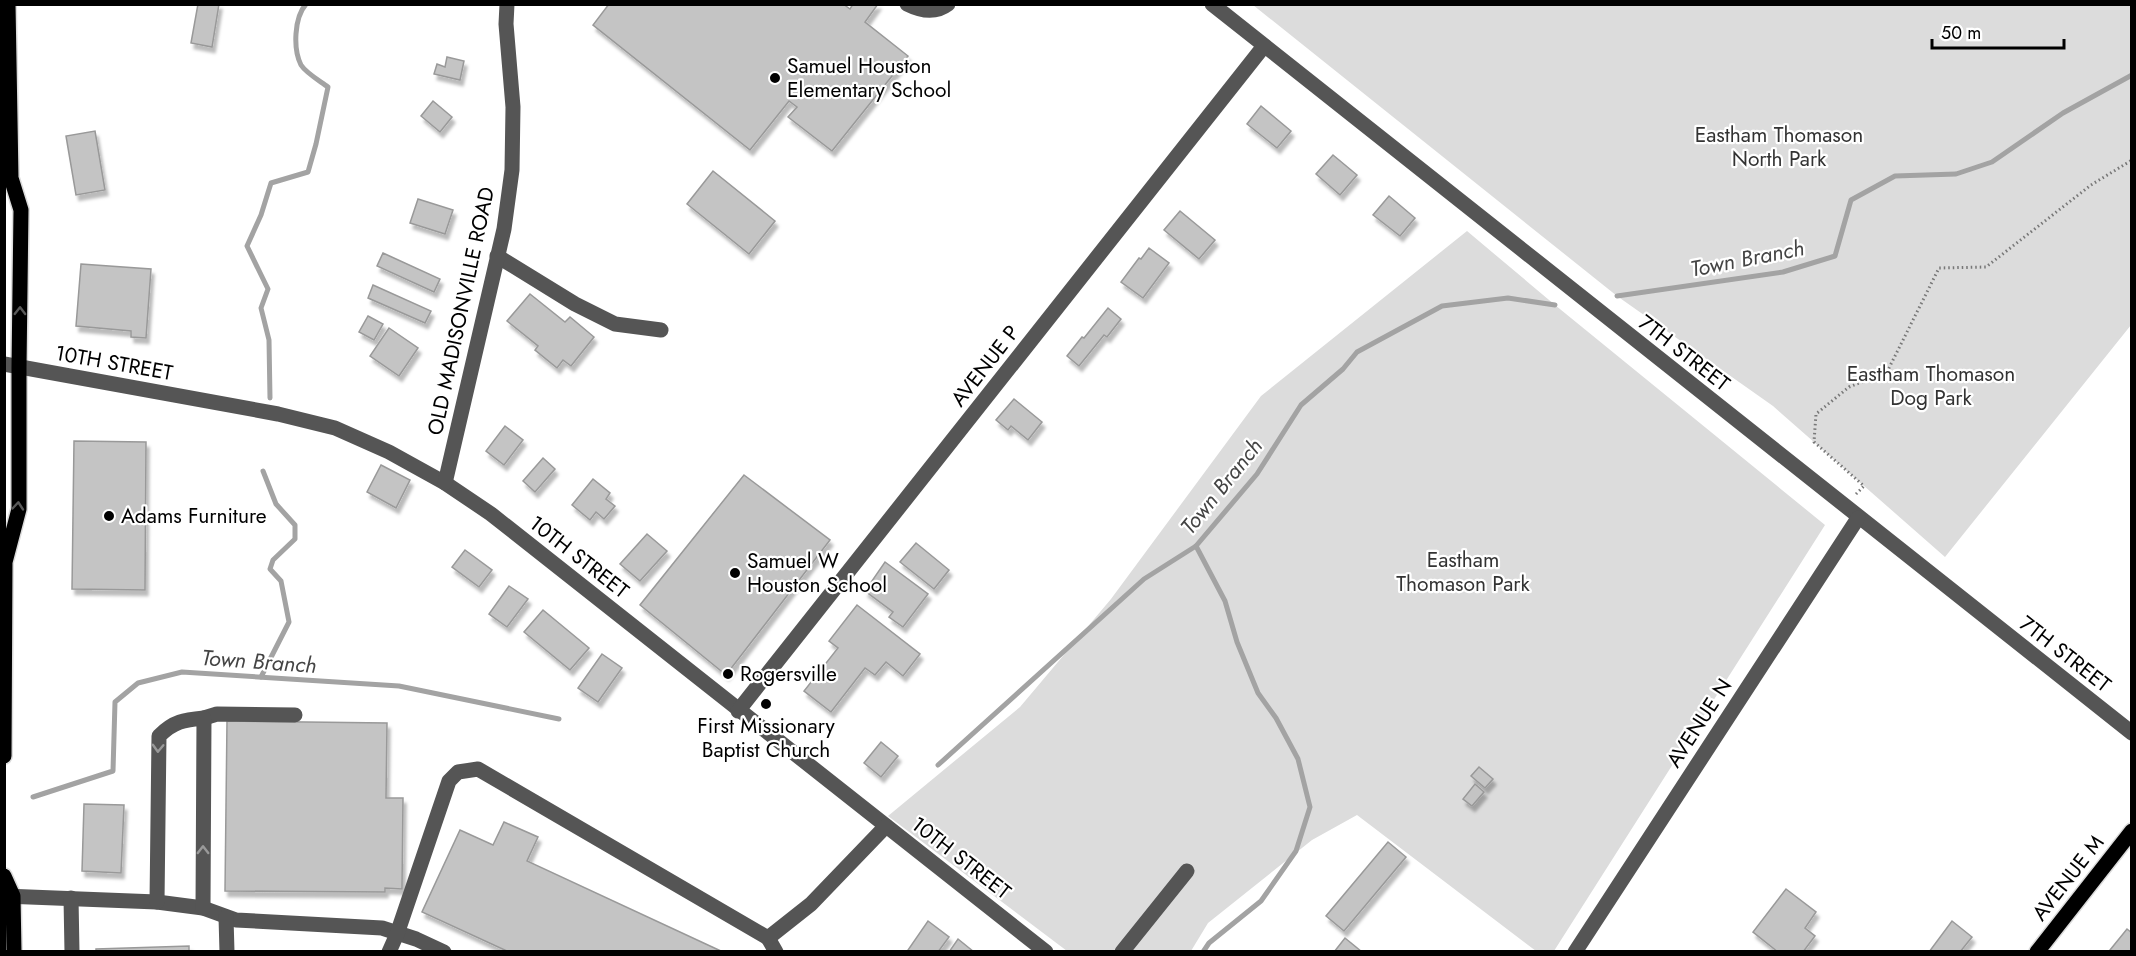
<svg xmlns="http://www.w3.org/2000/svg" width="2136" height="956" font-family="Jost,sans-serif">
	<style>
		.green { fill: #dcdcdc }
		.lines { fill: none; stroke-linecap: round; stroke-linejoin: round }
		.stream { stroke: #a3a3a3; stroke-width: 5 }
		.building { fill: #c4c4c4; stroke: #999; stroke-width: 1.5; filter: url(#shadow) }
		.major-casing { stroke: #dbdbdb; stroke-width: 18 }
		.path { stroke: #777; stroke-width: 3; stroke-dasharray: 1.5 3; stroke-linecap: butt }
		.minor { stroke: #555; stroke-width: 15 }
		.major { stroke: #000; stroke-width: 15 }
		.oneway { stroke: #595959 }
		.oneway2 { stroke: #999 }
		.poi-dot { fill: #000; stroke: #fff; stroke-width: 2 }
		.labels { text-anchor: middle; stroke-width: 4.5; stroke-linejoin: round; paint-order: stroke }
		.poi-label { font-size: 21px; fill: #000; stroke: #fff; text-anchor: start }
		.park-label { font-size: 21px; fill: #333; stroke: #fff }
		.street-label { font-size: 21px; fill: #000; stroke: #fff }
		.water-label { font-size: 22px; font-style: italic; fill: #444; stroke: #fff }
	</style>
	<defs>
		<filter id="shadow"><feDropShadow dx="3" dy="5.5" stdDeviation="1.5" flood-color="#0004"/></filter>
	</defs>
	<rect width="100%" height="100%" fill="#fff"/>
	<g class="green">
		<path d="M1253,5H2131V325L1945,557L1773,406L1617,296Z"/>
		<path d="M1467,231L1555,305L1825,525L1554,951H1536L1357,815L1312,840L1208,923L1191,951H1067L888,816L1020,707L1111,599L1261,396Z"/>
	</g>
	<g class="lines">
		<g class="stream">
			<path d="M1617,296L1783,272L1835,256L1851,200L1895,176L1956,174L1992,162L2063,113L2132,75"/>
			<path d="M270,398L269,340L261,308L268,289L247,246L261,215L271,183L308,172L316,144L328,87C320,81 306,73 301,65C293,49 294,18 306,4"/>
			<path d="M1196,546L1225,601L1237,642L1258,693L1276,718L1298,759L1310,807L1296,851L1261,901L1209,943L1203,952"/>
			<path d="M261,677L289,622L281,581L270,569L273,560L295,539V525L276,504L263,471"/>
			<path d="M938,765L1144,579L1196,546L1257,474L1301,405L1343,369L1357,352L1442,306L1508,298L1555,305"/>
			<path d="M33,797L113,771L115,702L138,683L182,672L399,686L559,719"/>
		</g>
	</g>
	<g class="building">
		<path d="M198,4H219L212,47L191,43Z"/>
		<path d="M609,4H843L850,9L853,4H878L865,22L908,56L832,151L788,117L797,107L789,101L750,150L593,25Z"/>
		<path d="M447,57L464,61L460,80L434,74L437,64L445,67Z"/>
		<path d="M433,101L452,117L440,132L421,116Z"/>
		<path d="M1261,106L1291,131L1277,148L1247,124Z"/>
		<path d="M95,131L105,190L76,195L66,136Z"/>
		<path d="M1333,155L1357,175L1340,195L1316,174Z"/>
		<path d="M713,171L775,221L749,254L687,204Z"/>
		<path d="M1389,196L1415,218L1400,236L1373,215Z"/>
		<path d="M418,199L453,210L445,234L410,223Z"/>
		<path d="M1180,211L1215,240L1199,259L1164,230Z"/>
		<path d="M1149,248L1169,263L1143,298L1121,282L1139,258L1141,259Z"/>
		<path d="M383,253L440,279L434,292L377,266Z"/>
		<path d="M81,264L151,269L146,338L131,337V331L76,326Z"/>
		<path d="M373,285L431,311L425,323L368,298Z"/>
		<path d="M530,294L565,322L570,317L594,337L571,366L563,360L557,368L535,350L538,346L507,321Z"/>
		<path d="M1108,308L1121,319L1107,337L1104,335L1079,366L1067,356L1082,337L1084,338Z"/>
		<path d="M368,316L383,324L374,340L359,332Z"/>
		<path d="M389,328L418,348L399,376L370,356Z"/>
		<path d="M1014,399L1042,422L1028,440L1011,426L1008,430L996,420Z"/>
		<path d="M505,426L523,440L504,465L486,451Z"/>
		<path d="M74,441L146,442L145,590L72,589Z"/>
		<path d="M543,458L555,469L535,492L523,481Z"/>
		<path d="M381,465L410,480L396,508L367,492Z"/>
		<path d="M744,475L830,540L726,675L640,605Z"/>
		<path d="M593,479L610,493L606,499L615,506L604,519L596,512L590,520L572,505Z"/>
		<path d="M647,534L667,551L640,581L620,564Z"/>
		<path d="M916,543L949,570L934,589L900,562Z"/>
		<path d="M465,550L492,570L479,587L452,567Z"/>
		<path d="M885,562L928,594L903,627L889,617L893,612L865,591Z"/>
		<path d="M509,586L528,599L507,627L489,614Z"/>
		<path d="M857,605L920,654L903,676L886,662L875,675L865,668L831,712L804,691L838,648L829,641Z"/>
		<path d="M543,610L589,648L570,670L524,632Z"/>
		<path d="M602,654L622,668L598,702L578,688Z"/>
		<path d="M227,721L387,723L386,798H403L402,889L385,888V892L225,891Z"/>
		<path d="M881,742L898,756L881,777L864,763Z"/>
		<path d="M1479,767L1493,779L1485,788L1471,776Z"/>
		<path d="M1475,784L1484,792L1472,806L1463,799Z"/>
		<path d="M84,804L124,805L121,873L82,871Z"/>
		<path d="M504,822L538,837L527,861L723,952H509L422,912L460,830L493,845Z"/>
		<path d="M1388,842L1406,857L1344,931L1326,916Z"/>
		<path d="M1786,889L1816,912L1805,928L1815,936L1803,952H1778L1753,932Z"/>
		<path d="M928,921L949,937L938,952H909L908,950Z"/>
		<path d="M1952,921L1972,937L1960,952H1929Z"/>
		<path d="M2127,929L2132,933V952H2112L2110,950Z"/>
		<path d="M1345,938L1362,952H1334Z"/>
		<path d="M958,939L974,952H949Z"/>
		<path d="M189,946V952H96V949Z"/>
	</g>
	<g class="lines">
		<g class="major-casing">
			<g id="major">
				<path d="M4,756L5,562L19,509V367L21,210L11,178L8,4"/>
				<path d="M4,876L13,896L14,952"/>
				<path d="M2037,952L2132,831"/>
			</g>
		</g>
		<path class="path" d="M1856,494L1864,486L1814,442L1816,414L1849,387L1887,372L1939,268L1986,267L2091,185L2132,160"/>
		<g class="minor">
			<path d="M907,4C921,11 935,14 948,4"/>
			<path d="M1212,4L2132,733"/>
			<path d="M497,256L575,304L615,324L661,330"/>
			<path d="M4,364L278,414L335,428L389,452L445,483L491,514L1046,952"/>
			<path d="M445,483L504,229L512,170L513,107L506,24L507,4"/>
			<path d="M738,711L1264,46"/>
			<path d="M204,718L217,714L295,715"/>
			<path d="M4,896L157,902L203,908L236,920L382,928L416,939L444,952"/>
			<path d="M71,898L72,952"/>
			<path d="M157,902L159,736C174,721 184,720 204,718L203,908"/>
			<path d="M226,917L227,952"/>
			<path d="M768,938L776,952"/>
			<path d="M389,952L397,934L449,781L458,772L478,769L768,938L811,904L886,826"/>
			<path d="M1122,952L1187,871"/>
			<path d="M1575,952L1858,518"/>
		</g>
		<use href="#major" class="major"/>
	</g>
	<defs><path id="oneway-chevron" d="M-2-3.5L2.5 0L-2 3.5" fill="none" stroke-width="1.6" stroke-linecap="round" stroke-linejoin="round" transform="scale(1.5)"/></defs>
	<g class="oneway">
		<use href="#oneway-chevron" transform="translate(20 311) rotate(-89)"/>
		<use href="#oneway-chevron" transform="translate(18 506) rotate(-85)"/>
	</g>
	<g class="oneway2">
		<use href="#oneway-chevron" transform="translate(158 748) rotate(92)"/>
		<use href="#oneway-chevron" transform="translate(203 850) rotate(-90)"/>
	</g>
	<g class="poi-dot">
		<circle cx="775" cy="78" r="6"/>
		<circle cx="109" cy="516" r="6"/>
		<circle cx="735" cy="573" r="6"/>
		<circle cx="728" cy="674" r="6"/>
		<circle cx="766" cy="704" r="6"/>
	</g>
	<g class="labels">
		<g class="poi-label">
			<text x="787" y="73">Samuel Houston<tspan x="787" dy="24">Elementary School</tspan></text>
			<text x="121" y="523">Adams Furniture</text>
			<text x="747" y="568">Samuel W<tspan x="747" dy="24">Houston School</tspan></text>
			<text x="740" y="681">Rogersville</text>
			<text x="766" y="733" text-anchor="middle">First Missionary<tspan x="766" dy="24">Baptist Church</tspan></text>
		</g>
		<g class="park-label">
			<text x="1779" y="142">Eastham Thomason<tspan x="1779" dy="24">North Park</tspan></text>
			<text x="1931" y="381">Eastham Thomason<tspan x="1931" dy="24">Dog Park</tspan></text>
			<text x="1463" y="567">Eastham<tspan x="1463" dy="24">Thomason Park</tspan></text>
		</g>
		<g class="street-label">
			<text transform="translate(461 311) rotate(-78)" y="7">OLD MADISONVILLE ROAD</text>
			<text transform="translate(1684 353) rotate(38)" y="7">7TH STREET</text>
			<text transform="translate(114 363) rotate(10)" y="7">10TH STREET</text>
			<text transform="translate(985 366) rotate(-52)" y="7">AVENUE P</text>
			<text transform="translate(579 557) rotate(38)" y="7">10TH STREET</text>
			<text transform="translate(2065 654) rotate(38)" y="7">7TH STREET</text>
			<text transform="translate(1699 723) rotate(-57)" y="7">AVENUE N</text>
			<text transform="translate(961 858) rotate(38)" y="7">10TH STREET</text>
			<text transform="translate(2068 878) rotate(-52)" y="7">AVENUE M</text>
		</g>
		<g class="water-label">
			<text transform="translate(1747 258) rotate(-11)" y="8">Town Branch</text>
			<text transform="translate(1221 486) rotate(-51)" y="8">Town Branch</text>
			<text transform="translate(259 661) rotate(4)" y="8">Town Branch</text>
		</g>
	</g>
	<rect width="2136" height="956" fill="none" stroke="#000000" stroke-width="12"/>
	<path d="M1932 39v9h132v-9" fill="none" stroke="#000000" stroke-width="3"/>
	<text x="1941" y="39" font-size="18" fill="#000000" stroke="#ffffff" stroke-width="4.5" paint-order="stroke">50 m</text>
</svg>
